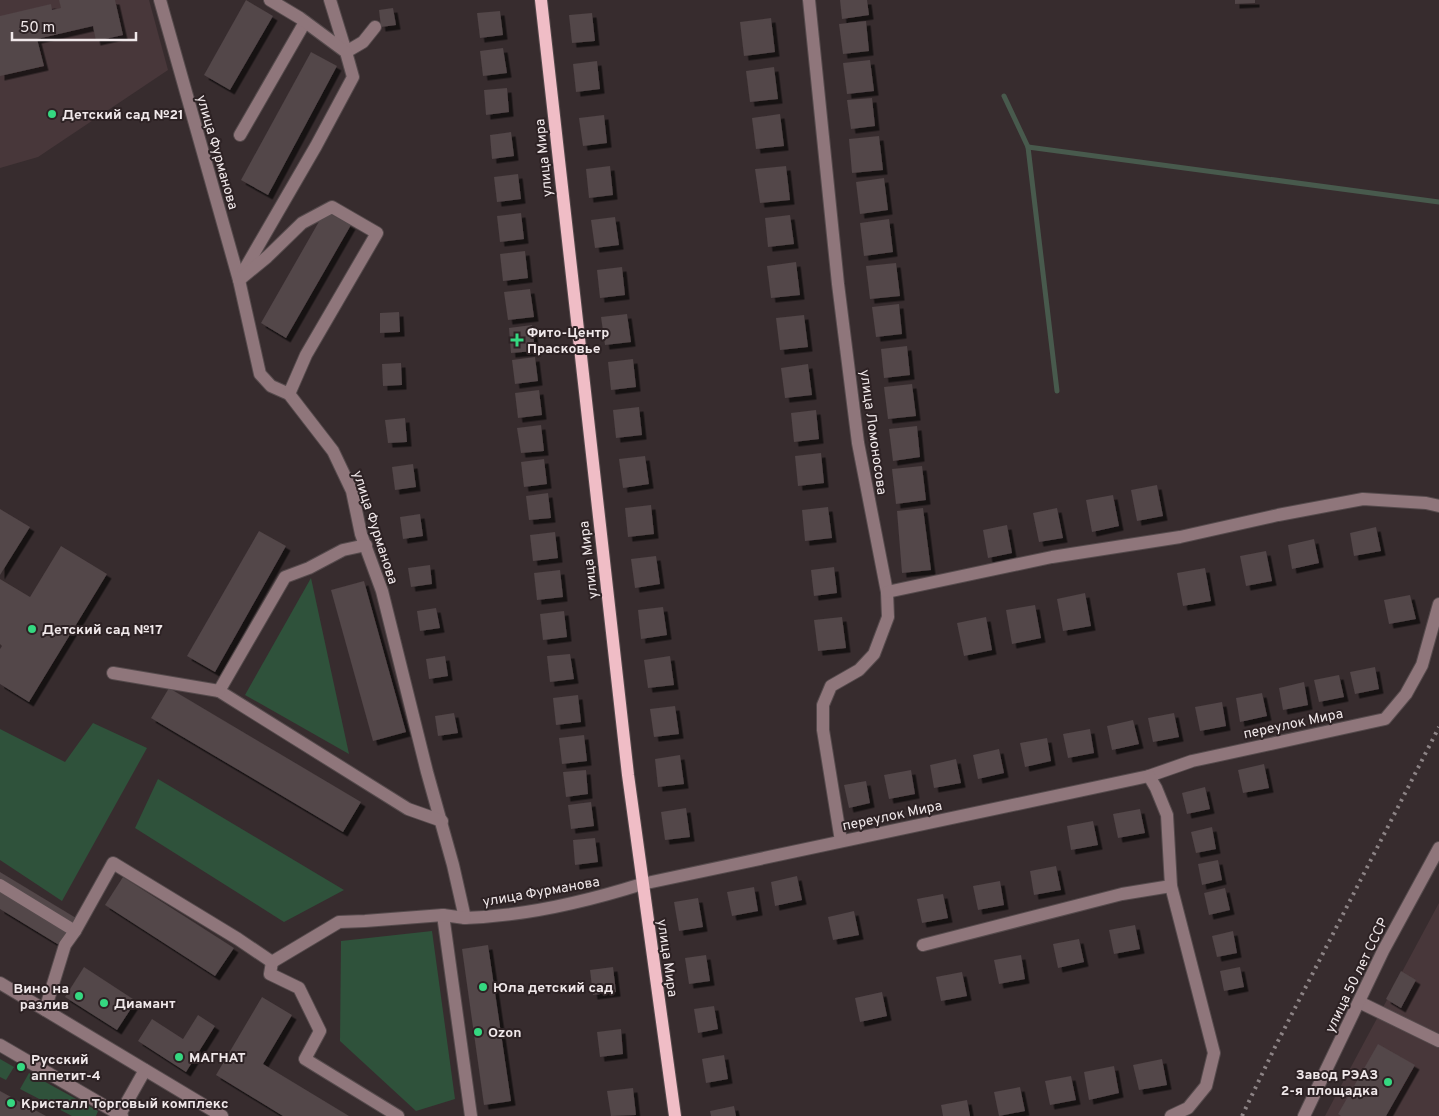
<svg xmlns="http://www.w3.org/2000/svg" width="1439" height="1116" font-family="Overpass,sans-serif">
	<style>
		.built { fill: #48373a }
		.green { fill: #2f523b }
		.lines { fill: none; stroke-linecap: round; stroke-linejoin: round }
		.stream { stroke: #485a4d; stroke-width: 5 }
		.building { fill: #524648; filter: url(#shadow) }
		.minor-casing { stroke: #554a4c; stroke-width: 14 }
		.major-casing { stroke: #554a4c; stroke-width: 14 }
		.minor { stroke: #8f767b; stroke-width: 12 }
		.major { stroke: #f0bdc6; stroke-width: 12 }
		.rail { stroke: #8d8486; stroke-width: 4; stroke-dasharray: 2.5 5; stroke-linecap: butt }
		.poi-dot { fill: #35d881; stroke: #2d2224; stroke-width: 2 }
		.labels { text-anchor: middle; stroke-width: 4; stroke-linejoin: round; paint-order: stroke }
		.poi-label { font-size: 14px; font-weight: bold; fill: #f0e8ea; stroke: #2d2224; text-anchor: start }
		.street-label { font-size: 14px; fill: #f0e8ea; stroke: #2d2224 }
	</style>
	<defs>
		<filter id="shadow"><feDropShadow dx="4.5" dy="4.5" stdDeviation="0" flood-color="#0009"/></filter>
	</defs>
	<rect width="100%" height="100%" fill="#372c2e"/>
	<g class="built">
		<path d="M0,0H149L168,70L38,157L0,168Z"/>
		<path d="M1439,903V1116H1325L1352,1065Z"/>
	</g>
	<g class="green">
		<path d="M311,578L349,754L245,695Z"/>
		<path d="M93,723L147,748L62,901L0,860V729L65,762Z"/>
		<path d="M158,779L344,890L284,922L135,828Z"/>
		<path d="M432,931L455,1099L416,1111L340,1041L341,941Z"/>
		<path d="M0,1059L14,1067L6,1080L0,1077Z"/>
		<path d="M29,1073L98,1111L96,1116H72L20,1089Z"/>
	</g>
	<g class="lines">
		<g class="stream">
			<path d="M1004,96L1028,147L1057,391"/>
			<path d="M1028,147L1439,202"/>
		</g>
	</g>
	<g class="building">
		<path d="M59,0H115L123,35L96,41L93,26L37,39L44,66L0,76V16L51,4L52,10L61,8Z"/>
		<path d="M246,0L273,16L230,90L204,75Z"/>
		<path d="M840,0H867L869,15L842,19Z"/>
		<path d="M1235,0H1255V3L1235,4Z"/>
		<path d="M393,8L396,25L381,27L379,10Z"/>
		<path d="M500,11L503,35L480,38L477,13Z"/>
		<path d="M592,13L595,41L572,43L569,15Z"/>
		<path d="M771,18L775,52L744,56L740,22Z"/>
		<path d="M866,21L869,51L843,54L839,24Z"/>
		<path d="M503,48L507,73L483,76L480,51Z"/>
		<path d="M311,52L337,66L268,195L241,180Z"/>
		<path d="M870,60L874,91L847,94L843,63Z"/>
		<path d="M597,61L600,89L576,92L573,64Z"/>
		<path d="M774,67L778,99L750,102L746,71Z"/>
		<path d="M507,88L509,112L486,115L484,90Z"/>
		<path d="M872,98L875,126L851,129L847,100Z"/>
		<path d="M780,114L784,146L756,149L752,118Z"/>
		<path d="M604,115L607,143L583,146L579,118Z"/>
		<path d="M511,132L514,156L492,159L490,135Z"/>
		<path d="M879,136L883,170L852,173L849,139Z"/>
		<path d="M610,166L613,195L589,198L586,169Z"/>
		<path d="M786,166L790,200L760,203L755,169Z"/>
		<path d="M518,174L521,199L497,202L494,177Z"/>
		<path d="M884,178L888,210L860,214L856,182Z"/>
		<path d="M325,211L351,225L286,338L261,323Z"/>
		<path d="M521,213L524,239L500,242L497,216Z"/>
		<path d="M790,215L794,244L768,247L765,218Z"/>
		<path d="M615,217L619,245L595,248L591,220Z"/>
		<path d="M889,219L893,252L864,256L860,223Z"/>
		<path d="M525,251L528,278L503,281L500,254Z"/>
		<path d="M796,262L800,295L771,298L767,266Z"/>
		<path d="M896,263L900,296L870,299L866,266Z"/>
		<path d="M622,267L625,295L600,298L597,270Z"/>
		<path d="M530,289L534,317L508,320L504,292Z"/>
		<path d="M899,304L902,334L876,337L872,307Z"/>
		<path d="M399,312L400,332L380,333V313Z"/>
		<path d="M627,314L631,342L605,345L601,317Z"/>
		<path d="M804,315L808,347L780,350L776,318Z"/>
		<path d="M532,325L535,351L511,353L509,328Z"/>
		<path d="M907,346L910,375L884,378L881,349Z"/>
		<path d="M535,357L538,381L515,384L512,360Z"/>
		<path d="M633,359L636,387L611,390L608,362Z"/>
		<path d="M401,363L402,385L383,386L382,364Z"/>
		<path d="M808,364L812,395L785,398L781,368Z"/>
		<path d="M912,384L916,416L888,419L884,387Z"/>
		<path d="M539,390L542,415L518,418L515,393Z"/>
		<path d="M639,407L642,435L616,438L613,410Z"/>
		<path d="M816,410L819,439L794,442L791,413Z"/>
		<path d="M405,418L407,442L388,443L385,420Z"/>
		<path d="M541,425L544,451L521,453L517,428Z"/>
		<path d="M917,426L920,457L893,461L889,429Z"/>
		<path d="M821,453L824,483L798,486L795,456Z"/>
		<path d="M645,456L649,484L623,488L619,459Z"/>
		<path d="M544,459L547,484L524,487L521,462Z"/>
		<path d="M413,464L416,487L395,490L392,467Z"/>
		<path d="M922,466L926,500L896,504L892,469Z"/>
		<path d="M1157,485L1163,516L1137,521L1131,490Z"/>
		<path d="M548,493L551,518L529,520L526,496Z"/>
		<path d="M1113,495L1119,526L1092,532L1086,500Z"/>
		<path d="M651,505L654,534L628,537L625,508Z"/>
		<path d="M828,507L832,538L805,541L802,510Z"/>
		<path d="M923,508L931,570L902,573L897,511Z"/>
		<path d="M1057,508L1063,538L1039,542L1033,513Z"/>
		<path d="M0,509L30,527L0,575Z"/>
		<path d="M420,514L423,536L403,539L400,517Z"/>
		<path d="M1007,525L1012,553L988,558L983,530Z"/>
		<path d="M1376,527L1381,551L1354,556L1350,533Z"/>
		<path d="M259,531L286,546L215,672L187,656Z"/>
		<path d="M555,532L558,558L533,561L530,535Z"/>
		<path d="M1314,539L1319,563L1292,569L1288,545Z"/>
		<path d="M61,546L107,574L29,702L0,684V649L2,646L0,644V579L30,597Z"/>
		<path d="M1266,551L1272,581L1246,586L1240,556Z"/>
		<path d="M656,556L660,584L635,588L631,559Z"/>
		<path d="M430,565L432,584L411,587L408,568Z"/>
		<path d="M834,567L837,593L814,596L811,570Z"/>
		<path d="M1205,568L1211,601L1183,606L1177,573Z"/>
		<path d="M560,570L563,597L537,600L534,573Z"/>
		<path d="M364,581L406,732L373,741L331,590Z"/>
		<path d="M1085,593L1091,626L1063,631L1057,599Z"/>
		<path d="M1410,595L1416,619L1389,624L1384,600Z"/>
		<path d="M1035,605L1041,638L1012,644L1006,610Z"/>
		<path d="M663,607L667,635L641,639L638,610Z"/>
		<path d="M436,608L440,628L420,631L417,611Z"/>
		<path d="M564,611L567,637L543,640L540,614Z"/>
		<path d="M842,617L846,648L818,651L814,620Z"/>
		<path d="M986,617L992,650L964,656L957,623Z"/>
		<path d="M570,654L574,679L550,682L547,656Z"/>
		<path d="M445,656L448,676L429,679L426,659Z"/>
		<path d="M670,656L674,685L648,688L644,660Z"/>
		<path d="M1375,667L1379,689L1355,694L1350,672Z"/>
		<path d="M1339,675L1344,697L1319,702L1314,680Z"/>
		<path d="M1304,682L1308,705L1283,710L1279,688Z"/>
		<path d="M169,688L361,802L343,832L151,718Z"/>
		<path d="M1262,693L1267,716L1240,722L1236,698Z"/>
		<path d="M578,695L581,722L556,725L553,698Z"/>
		<path d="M1222,702L1226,726L1200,731L1195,707Z"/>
		<path d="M675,706L679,734L654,737L650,709Z"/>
		<path d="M454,713L458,733L438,736L435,716Z"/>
		<path d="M1174,713L1179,737L1153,742L1148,718Z"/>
		<path d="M1133,720L1139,744L1112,750L1107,726Z"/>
		<path d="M1090,729L1094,753L1068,758L1063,734Z"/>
		<path d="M584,735L587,761L562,764L559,738Z"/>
		<path d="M1047,738L1051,761L1025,767L1020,743Z"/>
		<path d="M999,749L1004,773L978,779L973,755Z"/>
		<path d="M680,755L684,784L658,787L655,759Z"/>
		<path d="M956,759L961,783L934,788L930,765Z"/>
		<path d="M1264,764L1269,788L1243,793L1238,770Z"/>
		<path d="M586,770L588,794L566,797L563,772Z"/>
		<path d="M911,770L915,794L889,799L884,775Z"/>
		<path d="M866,781L870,803L849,808L844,785Z"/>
		<path d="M1205,787L1210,809L1187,814L1182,793Z"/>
		<path d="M591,802L594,826L571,829L568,805Z"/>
		<path d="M686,808L690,837L665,840L661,812Z"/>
		<path d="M1140,809L1145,833L1118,838L1113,814Z"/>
		<path d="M1093,821L1098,845L1071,850L1067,826Z"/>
		<path d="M1212,827L1216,849L1196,853L1191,832Z"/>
		<path d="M595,838L598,862L575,865L573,840Z"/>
		<path d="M1218,860L1222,880L1202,885L1198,864Z"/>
		<path d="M1056,866L1061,890L1034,895L1030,871Z"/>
		<path d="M0,872L76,918L59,945L0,909Z"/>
		<path d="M797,876L802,900L775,906L771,882Z"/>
		<path d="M123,877L234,948L215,976L105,905Z"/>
		<path d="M1000,881L1004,905L978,910L973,886Z"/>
		<path d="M754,887L758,911L732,916L727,892Z"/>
		<path d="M1225,888L1230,910L1209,915L1204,893Z"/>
		<path d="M943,894L948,918L922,923L917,899Z"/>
		<path d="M698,898L703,927L679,931L674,902Z"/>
		<path d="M854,911L859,935L833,940L828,917Z"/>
		<path d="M1135,925L1140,949L1114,954L1109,930Z"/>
		<path d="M1233,931L1237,953L1217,957L1212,936Z"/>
		<path d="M1079,939L1084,962L1058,968L1053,944Z"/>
		<path d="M488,945L511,1101L484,1105L462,949Z"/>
		<path d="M706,955L710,981L689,984L685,958Z"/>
		<path d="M1021,955L1025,979L999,984L994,960Z"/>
		<path d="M84,967L136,1001L117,1030L65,997Z"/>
		<path d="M613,967L616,992L593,995L590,970Z"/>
		<path d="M1240,967L1244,987L1224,991L1220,971Z"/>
		<path d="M1401,971L1416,980L1401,1008L1386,999Z"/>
		<path d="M962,972L967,996L941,1001L936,977Z"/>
		<path d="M882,992L887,1016L860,1022L855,998Z"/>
		<path d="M262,997L292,1015L263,1064L349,1116H283L216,1075Z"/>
		<path d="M714,1006L718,1029L698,1033L694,1009Z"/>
		<path d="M198,1015L215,1026L186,1072L138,1041L152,1019L183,1039Z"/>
		<path d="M621,1029L623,1054L600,1057L597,1032Z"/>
		<path d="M1378,1044L1415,1065L1386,1116H1341L1338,1114Z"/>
		<path d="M724,1055L728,1079L706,1083L702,1059Z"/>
		<path d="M1162,1059L1167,1085L1139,1090L1133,1065Z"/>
		<path d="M1114,1066L1119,1093L1089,1100L1084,1072Z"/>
		<path d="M1071,1076L1076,1100L1050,1105L1045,1081Z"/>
		<path d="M1020,1087L1025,1111L999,1116L994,1092Z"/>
		<path d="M633,1088L636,1115L611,1116L607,1091Z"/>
		<path d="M0,1091L46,1116H0Z"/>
		<path d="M967,1100L970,1116H943L941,1105Z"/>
		<path d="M734,1106L736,1116H711L710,1111Z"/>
	</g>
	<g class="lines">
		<g class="minor-casing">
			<g id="minor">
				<path d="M160,0L239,280L260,374L271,386L289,394L333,451L352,491L361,534L382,591L427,772L453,865L465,918C525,916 585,902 642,884L1149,776L1192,761L1385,719L1406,694L1422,665L1439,604"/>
				<path d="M330,0L346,52L363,42L375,27"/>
				<path d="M809,0L838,284L858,443L887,592L888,617L874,654L859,670L831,686L823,705V730L841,841"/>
				<path d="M240,135L305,22"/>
				<path d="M243,272L316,146L353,77L346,52L300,18L270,0"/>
				<path d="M239,280L267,257L302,223L332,207L377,233L306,355L289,394"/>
				<path d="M366,545L343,550L309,568L285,577L219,691L408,809L442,821"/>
				<path d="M887,592L1052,557L1180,537L1278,515L1363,499L1426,503L1439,506"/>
				<path d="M113,673L219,691"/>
				<path d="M1149,776L1156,788L1167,815L1171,886L1214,1053L1206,1086L1188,1108L1171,1116"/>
				<path d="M0,885L75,931"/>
				<path d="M443,915L471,1116"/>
				<path d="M923,945L1122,894L1171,886"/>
				<path d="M272,962L270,974L299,988L320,1031L305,1059L398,1116"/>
				<path d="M0,983L222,1116"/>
				<path d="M1359,1002L1439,1041"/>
				<path d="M45,1010L65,945L75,931L113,863L238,939L272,962L339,922L365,921L443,915L465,918"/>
				<path d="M0,1045L122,1116"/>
				<path d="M119,1116L145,1070"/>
				<path d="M1304,1116L1383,951L1439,848"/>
			</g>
		</g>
		<g class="major-casing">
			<path id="major" d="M541,0L628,775L675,1116"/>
		</g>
		<use href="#minor" class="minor"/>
		<use href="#major" class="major"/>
		<path class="rail" d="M1242,1116L1275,1047L1439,727"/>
	</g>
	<g class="poi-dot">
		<circle cx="52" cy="114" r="5"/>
		<path d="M514.5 332.5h5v5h5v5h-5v5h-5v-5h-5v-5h5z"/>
		<circle cx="32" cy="629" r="5"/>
		<circle cx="483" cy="987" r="5"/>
		<circle cx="79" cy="996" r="5"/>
		<circle cx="104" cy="1003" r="5"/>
		<circle cx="478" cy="1032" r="5"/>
		<circle cx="179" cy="1057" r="5"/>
		<circle cx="21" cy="1067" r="5"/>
		<circle cx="1388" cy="1082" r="5"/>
		<circle cx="11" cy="1103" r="5"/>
	</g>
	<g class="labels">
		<g class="poi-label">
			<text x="62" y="119">Детский сад №21</text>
			<text x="527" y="337">Фито-Центр<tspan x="527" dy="16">Прасковье</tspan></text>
			<text x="42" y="634">Детский сад №17</text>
			<text x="493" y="992">Юла детский сад</text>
			<text x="69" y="993" text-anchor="end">Вино на<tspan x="69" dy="16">разлив</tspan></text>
			<text x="114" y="1008">Диамант</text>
			<text x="488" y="1037">Ozon</text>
			<text x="189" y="1062">МАГНАТ</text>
			<text x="31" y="1064">Русский<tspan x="31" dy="16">аппетит-4</tspan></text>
			<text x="1378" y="1079" text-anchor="end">Завод РЭАЗ<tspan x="1378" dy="16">2-я площадка</tspan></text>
			<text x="21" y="1108">Кристалл Торговый комплекс</text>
		</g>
		<g class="street-label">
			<text transform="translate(218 152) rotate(74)" y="5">улица Фурманова</text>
			<text transform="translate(543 158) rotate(-96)" y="5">улица Мира</text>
			<text transform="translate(874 432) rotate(82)" y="5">улица Ломоносова</text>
			<text transform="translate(376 527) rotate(72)" y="5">улица Фурманова</text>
			<text transform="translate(588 560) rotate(-97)" y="5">улица Мира</text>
			<text transform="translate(1293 723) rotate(-12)" y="5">переулок Мира</text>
			<text transform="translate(892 815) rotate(-12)" y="5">переулок Мира</text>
			<text transform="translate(541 891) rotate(-10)" y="5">улица Фурманова</text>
			<text transform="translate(668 958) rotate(82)" y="5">улица Мира</text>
			<text transform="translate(1356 975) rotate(-64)" y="5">улица 50 лет СССР</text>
		</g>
	</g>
	<path d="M12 32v8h124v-8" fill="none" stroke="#f0e8ea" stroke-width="2.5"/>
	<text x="20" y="32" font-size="15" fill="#f0e8ea" stroke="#2d2224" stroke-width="4" paint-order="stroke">50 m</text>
</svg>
